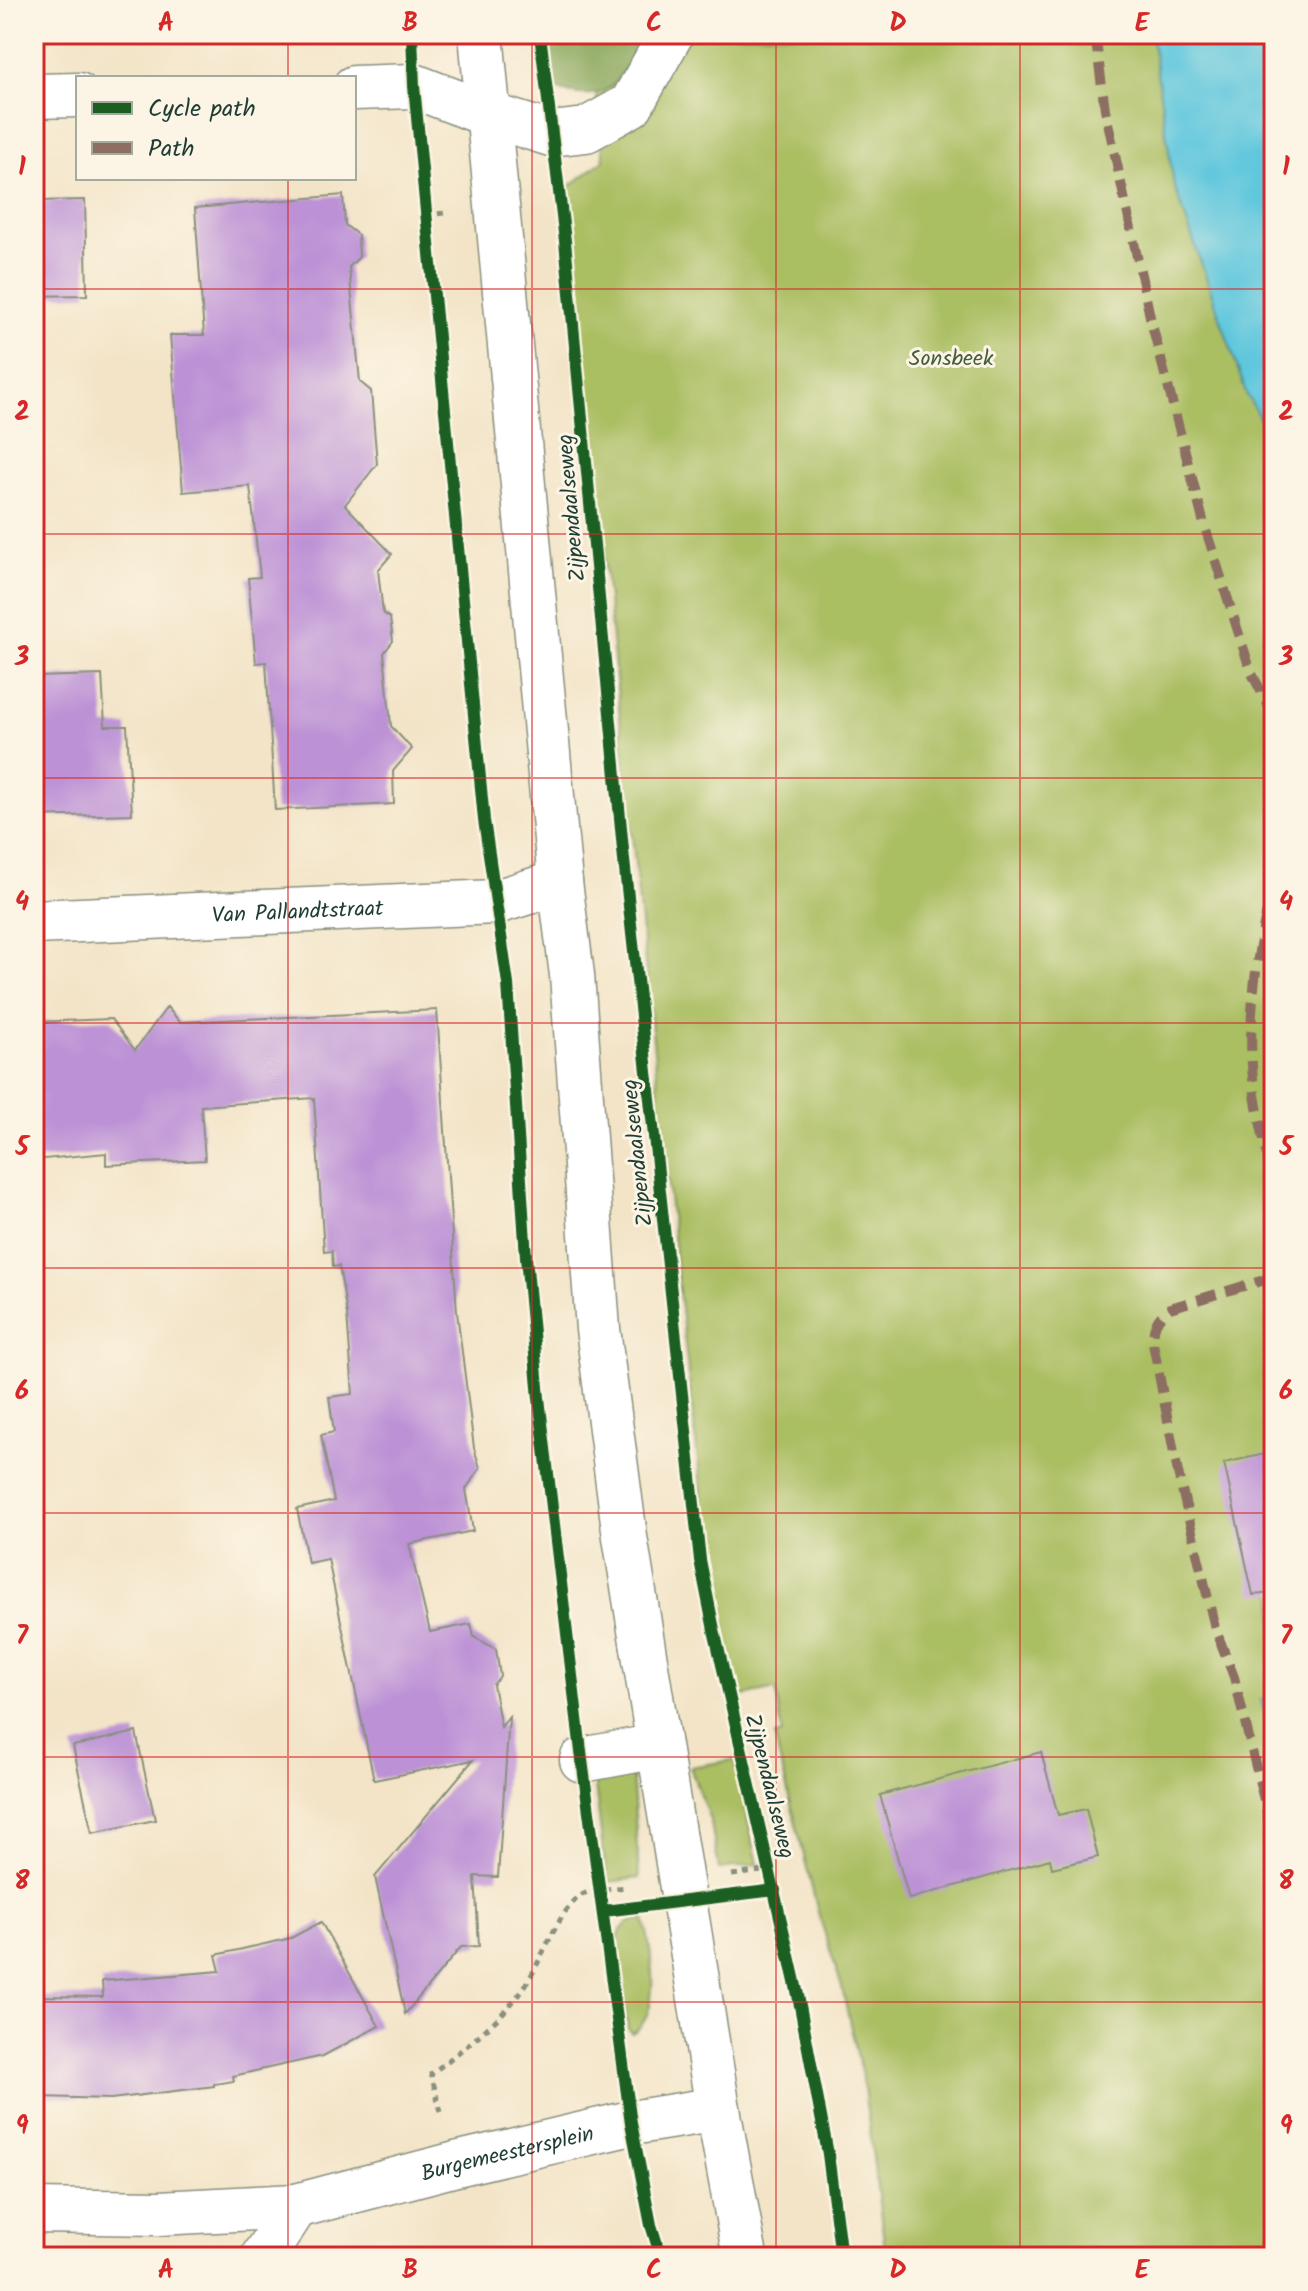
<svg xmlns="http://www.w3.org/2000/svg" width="1308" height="2291" font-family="Kalam,sans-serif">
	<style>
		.green { fill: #aabe62; stroke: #647e4b; stroke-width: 2 }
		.forest { fill: #87a558; stroke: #537146; stroke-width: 2 }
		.water { fill: #61c7dd; stroke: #408288; stroke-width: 2 }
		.building { fill: #bc91d6 }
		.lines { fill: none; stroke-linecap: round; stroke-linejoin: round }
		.minor-casing { stroke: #89907e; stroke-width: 47 }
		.major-casing { stroke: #89907e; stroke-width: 47 }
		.path { stroke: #89907e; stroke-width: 5; stroke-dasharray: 6 6; stroke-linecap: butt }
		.minor { stroke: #fff; stroke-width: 44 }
		.major { stroke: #fff; stroke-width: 44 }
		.quiet { stroke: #8d6e63; stroke-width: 10; stroke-dasharray: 20 10; stroke-linecap: butt }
		.cycleway-casing { stroke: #fcf5e5; stroke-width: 17 }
		.cycleway { stroke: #1b5e20; stroke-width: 12 }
		.grid { fill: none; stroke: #d62828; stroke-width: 2; stroke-opacity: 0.55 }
		.labels { text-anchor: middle; stroke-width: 6; stroke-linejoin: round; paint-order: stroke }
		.park-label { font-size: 22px; fill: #425d40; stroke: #fcf5e5 }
		.street-label { font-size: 22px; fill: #1f3d34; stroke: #fcf5e5 }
		.neatline { fill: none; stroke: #d62828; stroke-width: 3 }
		.grid-label { font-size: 26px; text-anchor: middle; font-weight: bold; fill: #d62828 }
	</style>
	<rect width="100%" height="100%" fill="#fcf5e5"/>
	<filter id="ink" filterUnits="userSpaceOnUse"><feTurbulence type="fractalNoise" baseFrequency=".0125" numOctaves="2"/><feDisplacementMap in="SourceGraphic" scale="16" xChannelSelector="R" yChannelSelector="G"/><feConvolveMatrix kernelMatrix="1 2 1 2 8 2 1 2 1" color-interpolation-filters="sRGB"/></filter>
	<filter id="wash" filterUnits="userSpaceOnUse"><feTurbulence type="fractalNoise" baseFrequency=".006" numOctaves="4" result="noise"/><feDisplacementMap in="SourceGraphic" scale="32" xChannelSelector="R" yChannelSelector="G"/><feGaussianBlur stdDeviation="1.8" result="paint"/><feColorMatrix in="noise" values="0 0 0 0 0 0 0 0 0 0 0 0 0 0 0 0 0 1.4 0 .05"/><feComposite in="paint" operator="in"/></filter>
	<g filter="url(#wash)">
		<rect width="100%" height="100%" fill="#f3e4c7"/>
		<g class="green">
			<path d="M589,34H1274V2257H886L863,2080L841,1984L818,1912L779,1756L775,1736L782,1734L776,1689L738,1697L722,1631L709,1558L675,1255L566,189L604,160Z"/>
			<path d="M734,1760L758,1864L719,1869L711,1823L690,1767Z"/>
			<path d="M632,1771L639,1878L607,1882L594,1777Z"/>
			<path d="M644,1919C651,1947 663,2016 632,2033L628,2029C625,2007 613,1959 617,1940C620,1926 631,1919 644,1919Z"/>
			<path d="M194,2245L207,2248L215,2256L34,2257H77Z"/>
		</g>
		<path class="forest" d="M549,34H643C619,81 614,106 555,89Z"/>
		<g class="water">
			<path d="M1151,34H1274V445L1247,395L1174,185Z"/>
			<path d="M1274,985V1098L1270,1032Z"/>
			<path d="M1271,1697L1274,1710V1750L1261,1700Z"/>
		</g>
		<g id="blocks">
			<g class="building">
				<path d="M343,195L345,225L358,235L359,257L349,267L360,382L371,391L377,464L345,505L392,554L378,570L383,613L390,618L393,641L384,653L391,726L412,749L393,771L394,804L275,810L266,662L256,663L248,578L260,577L250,486L183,492L170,335H204L195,208Z"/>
				<path d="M85,200L87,295L34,296V201Z"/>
				<path d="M102,675L105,726H127L132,814L34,817V677Z"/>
				<path d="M167,1007L180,1022L437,1010L457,1312L474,1448L480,1468L466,1489L473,1531L409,1544L430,1632L471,1624L474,1637L496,1649L500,1676L493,1685L501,1727L509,1717L498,1877L475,1876L479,1946L461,1947L405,2014L375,1877L473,1760L374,1780L328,1559L308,1563L297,1509L334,1501L321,1435L334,1432L329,1397L353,1394L347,1314L339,1266L333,1267L332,1251L324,1252L314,1098L201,1106L205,1160L106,1165V1153L34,1160V1022L111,1019L135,1050Z"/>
				<path d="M1274,1452V1593L1253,1595L1224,1463Z"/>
				<path d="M136,1732L155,1820L92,1833L73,1746Z"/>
				<path d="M1041,1752L1058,1815L1086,1809L1098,1857L1052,1868L1050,1859L909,1899L880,1795Z"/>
				<path d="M321,1922L379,2026L323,2056L233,2076L234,2081L214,2084V2086L111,2099L40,2097L41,1996L103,1997L102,1981L220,1971L216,1955L291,1938Z"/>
			</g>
		</g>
	</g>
	<g filter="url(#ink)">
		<use href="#blocks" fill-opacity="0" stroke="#89907e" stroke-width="2"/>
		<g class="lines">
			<g class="minor-casing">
				<g id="minor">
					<path d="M354,88L414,86L487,114L551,134L586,130L631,105L671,34"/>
					<path d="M34,96L78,95"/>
					<path id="s1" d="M34,922L496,902L560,882"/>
					<path d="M582,1760L658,1746"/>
					<path id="s2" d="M34,2211L159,2213L296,2206L456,2164L631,2123L718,2109"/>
					<path d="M263,2257L296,2206"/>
				</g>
			</g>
			<g class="major-casing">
				<path id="major" d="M481,34L560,882L572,975L598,1329L625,1537L718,2109L745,2257"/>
			</g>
			<g class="path">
				<path d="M426,215L445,213"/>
				<path d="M732,1875L770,1870"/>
				<path d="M441,2112L431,2074C464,2048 501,2021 525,1986C542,1960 557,1914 579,1897C590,1888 612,1889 627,1887"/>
			</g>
			<use href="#minor" class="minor"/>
			<use href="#major" class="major"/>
			<g class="quiet">
				<path d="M1095,34L1105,109L1151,321L1204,524L1251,672L1274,716"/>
				<path d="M1274,883C1256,950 1245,1026 1255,1095C1260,1125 1268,1155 1274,1185"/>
				<path d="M1274,1277L1170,1308C1156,1319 1153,1326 1153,1343L1178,1473L1215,1628L1234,1677L1274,1841"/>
			</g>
			<g class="cycleway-casing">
				<g id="cycleway">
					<path d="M412,34L414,86L484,820L508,984L526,1257L539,1398L582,1760L631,2123L651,2225L661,2257"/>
					<path d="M540,34L565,241L624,860L700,1560L714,1630L798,1995L828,2154L841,2257"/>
					<path d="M604,1911L775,1890"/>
				</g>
			</g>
			<use href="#cycleway" class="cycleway"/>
		</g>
	</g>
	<path class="grid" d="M288,34V78M532,34V2257M776,34V2257M1020,34V2257M288,178V2257M34,289H1274M34,534H1274M34,778H1274M34,1023H1274M34,1268H1274M34,1513H1274M34,1757H1274M34,2002H1274"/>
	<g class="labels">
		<g class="park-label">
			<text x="951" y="365">Sonsbeek</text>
		</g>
		<g class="street-label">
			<text transform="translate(570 508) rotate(-95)" y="8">Zijpendaalseweg</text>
			<text dy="8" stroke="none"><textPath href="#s1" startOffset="264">Van Pallandtstraat</textPath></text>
			<text transform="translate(636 1153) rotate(-96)" y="8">Zijpendaalseweg</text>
			<text transform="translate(771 1786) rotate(76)" y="8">Zijpendaalseweg</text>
			<text dy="8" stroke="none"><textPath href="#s2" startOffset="480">Burgemeestersplein</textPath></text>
		</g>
	</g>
	<rect width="1308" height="2291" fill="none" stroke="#fcf5e5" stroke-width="88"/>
	<rect x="76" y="76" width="280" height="104" fill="#fcf5e5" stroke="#a4ab9e" stroke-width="2"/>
	<rect x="92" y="102" width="40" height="12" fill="#1b5e20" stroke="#a4ab9e" stroke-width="2"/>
	<text x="148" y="116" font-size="24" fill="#1f3d34">Cycle path</text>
	<rect x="92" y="142" width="40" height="12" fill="#8d6e63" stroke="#a4ab9e" stroke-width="2"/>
	<text x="148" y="156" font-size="24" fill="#1f3d34">Path</text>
	<rect x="44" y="44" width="1220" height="2203" class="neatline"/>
	<g class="grid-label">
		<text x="166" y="31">A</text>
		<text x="410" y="31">B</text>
		<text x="654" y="31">C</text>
		<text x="898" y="31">D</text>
		<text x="1142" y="31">E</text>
		<text x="22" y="175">1</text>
		<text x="1286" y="175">1</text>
		<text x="22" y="420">2</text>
		<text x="1286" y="420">2</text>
		<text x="22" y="665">3</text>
		<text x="1286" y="665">3</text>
		<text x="22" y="910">4</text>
		<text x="1286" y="910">4</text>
		<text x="22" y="1155">5</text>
		<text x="1286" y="1155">5</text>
		<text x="22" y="1399">6</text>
		<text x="1286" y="1399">6</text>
		<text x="22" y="1644">7</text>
		<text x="1286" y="1644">7</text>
		<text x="22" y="1889">8</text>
		<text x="1286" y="1889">8</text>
		<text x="22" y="2134">9</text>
		<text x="1286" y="2134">9</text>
		<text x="166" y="2278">A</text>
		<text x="410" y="2278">B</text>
		<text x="654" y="2278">C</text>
		<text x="898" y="2278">D</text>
		<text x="1142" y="2278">E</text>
	</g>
</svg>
